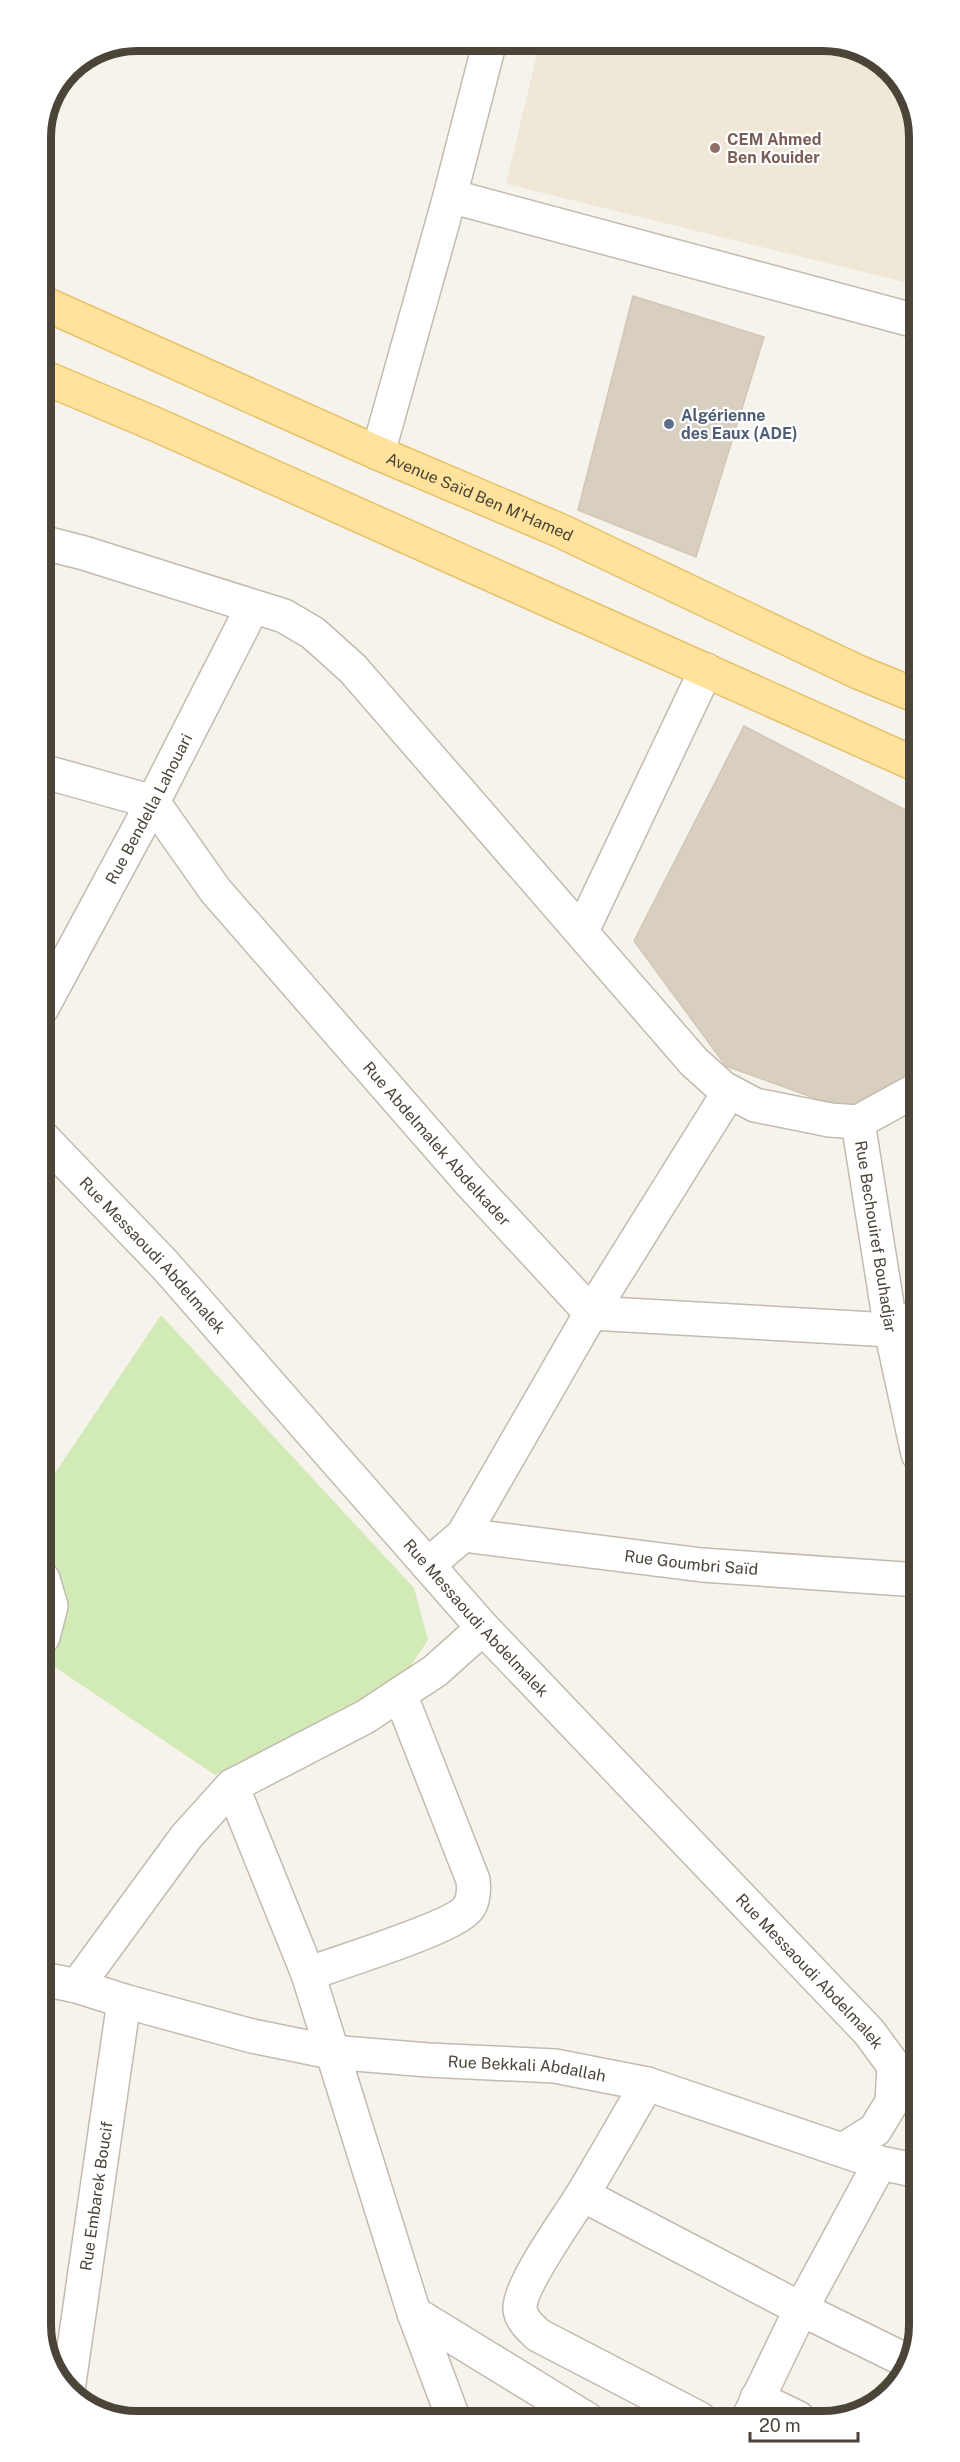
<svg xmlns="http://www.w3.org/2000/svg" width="960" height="2462" font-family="'Public Sans',sans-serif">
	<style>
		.education { fill: #efe8d6 }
		.green { fill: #d2eab5 }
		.building { fill: #d8cfc1; stroke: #d3c7b4; stroke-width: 1.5 }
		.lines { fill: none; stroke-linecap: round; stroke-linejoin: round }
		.street-casing { stroke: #c2bbae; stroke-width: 36 }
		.primary-casing { stroke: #e6c16a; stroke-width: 36 }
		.street { stroke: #fff; stroke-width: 33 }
		.primary { stroke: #ffe39c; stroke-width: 33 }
		.education-dot { fill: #8d6e63; stroke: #fff; stroke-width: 2 }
		.service-dot { fill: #5c6f8a; stroke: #fff; stroke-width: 2 }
		.labels { text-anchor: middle; stroke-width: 4.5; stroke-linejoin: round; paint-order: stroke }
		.education-label { font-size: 16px; font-weight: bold; fill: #785e54; stroke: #fff; text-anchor: start }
		.service-label { font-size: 16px; font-weight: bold; fill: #4e5e75; stroke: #fff; text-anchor: start }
		.street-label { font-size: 16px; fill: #4b4439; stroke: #fff }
		.rim { fill: none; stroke: #4b4439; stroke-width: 8 }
	</style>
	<rect width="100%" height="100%" fill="#f6f3ec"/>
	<path class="education" d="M540,41H830L886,64L916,112V285L506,184Z"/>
	<path class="green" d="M161,1315L414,1588L428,1640L397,1686L215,1775L43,1659V1491Z"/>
	<g class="building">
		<path d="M633,296L764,337L696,557L578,510Z"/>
		<path d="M744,726L917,816L918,1072L861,1115L726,1066L634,941Z"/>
	</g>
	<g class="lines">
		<g class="street-casing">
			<g id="street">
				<path d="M450,196L916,321"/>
				<path d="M378,453L450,196L490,41"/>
				<path d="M41,542L84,553L284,616L313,633L353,669L694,1062L723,1088L755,1105L830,1120L858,1122L918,1089"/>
				<path id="s1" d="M42,771L153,802L215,890L467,1179L591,1313L891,1330L918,1316"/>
				<path d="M582,931L706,670"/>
				<path id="s2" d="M42,1008L153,802L252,608"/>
				<path id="s3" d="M858,1122L891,1330L918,1454"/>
				<path id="s4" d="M42,1137L165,1265L483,1628L869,2032L894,2066L919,2091"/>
				<path id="s5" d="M463,1535L702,1565L918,1580"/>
				<path d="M428,1565L463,1535L591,1313L729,1092"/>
				<path d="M43,1579L51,1606L43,1637"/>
				<path d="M232,1786L308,1974L414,2313L454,2420"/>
				<path d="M308,1974C336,1963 457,1927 469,1907C474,1899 474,1889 473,1880L400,1694"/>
				<path id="s6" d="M43,1979L77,1986L124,2001L252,2036L331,2052L428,2060L555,2066L647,2084L880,2163L919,2171"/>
				<path d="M77,1986L186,1837L232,1786L365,1717L435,1671L483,1628"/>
				<path d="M647,2084C626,2120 605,2157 584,2192C570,2216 519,2284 520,2309C521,2320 531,2328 538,2335L700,2419"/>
				<path d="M843,2150L875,2130L892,2102L894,2066"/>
				<path d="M583,2195L801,2309L907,2361"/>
				<path d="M414,2313L587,2419"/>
				<path id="s7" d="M68,2390L124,2001"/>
				<path d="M757,2398L798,2418"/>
				<path d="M748,2419L801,2309L880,2163"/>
			</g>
		</g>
		<g class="primary-casing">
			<g id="primary">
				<path id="s8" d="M41,302L378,453L561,531L858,672L917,696"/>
				<path d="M41,376L157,425L917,765"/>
			</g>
		</g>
		<use href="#street" class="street"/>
		<use href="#primary" class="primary"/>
	</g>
	<circle class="education-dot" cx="715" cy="148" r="6"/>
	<circle class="service-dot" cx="669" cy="424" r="6"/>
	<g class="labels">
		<g class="education-label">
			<text x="727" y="145">CEM Ahmed<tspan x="727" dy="18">Ben Kouider</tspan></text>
		</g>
		<g class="service-label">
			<text x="681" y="421">Algérienne<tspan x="681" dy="18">des Eaux (ADE)</tspan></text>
		</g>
		<g class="street-label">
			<text dy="6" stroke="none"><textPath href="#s8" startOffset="480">Avenue Saïd Ben M'Hamed</textPath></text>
			<text dy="6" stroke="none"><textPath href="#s2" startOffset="226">Rue Bendella Lahouari</textPath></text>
			<text dy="6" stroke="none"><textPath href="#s1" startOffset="560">Rue Abdelmalek Abdelkader</textPath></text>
			<text dy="6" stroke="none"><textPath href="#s3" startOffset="116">Rue Bechouiref Bouhadjar</textPath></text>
			<text dy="6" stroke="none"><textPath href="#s4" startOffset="162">Rue Messaoudi Abdelmalek</textPath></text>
			<text dy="6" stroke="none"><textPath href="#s5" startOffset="230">Rue Goumbri Saïd</textPath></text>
			<text dy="6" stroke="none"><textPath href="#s4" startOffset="648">Rue Messaoudi Abdelmalek</textPath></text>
			<text dy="6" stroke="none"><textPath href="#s4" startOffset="1134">Rue Messaoudi Abdelmalek</textPath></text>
			<text dy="6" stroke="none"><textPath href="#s6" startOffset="494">Rue Bekkali Abdallah</textPath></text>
			<text dy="6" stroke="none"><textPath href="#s7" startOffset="196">Rue Embarek Boucif</textPath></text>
		</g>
	</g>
	<path d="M0 0H960V2462H0ZM137 51H823A86 86 0 0 1 909 137V2325A86 86 0 0 1 823 2411H137A86 86 0 0 1 51 2325V137A86 86 0 0 1 137 51Z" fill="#fff" fill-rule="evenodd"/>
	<path class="rim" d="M137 51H823A86 86 0 0 1 909 137V2325A86 86 0 0 1 823 2411H137A86 86 0 0 1 51 2325V137A86 86 0 0 1 137 51Z"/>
	<path d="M750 2432v9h108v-9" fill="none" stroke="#4b4439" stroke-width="3"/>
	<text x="759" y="2432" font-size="18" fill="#4b4439" stroke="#ffffff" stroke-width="4.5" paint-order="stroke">20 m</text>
</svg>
